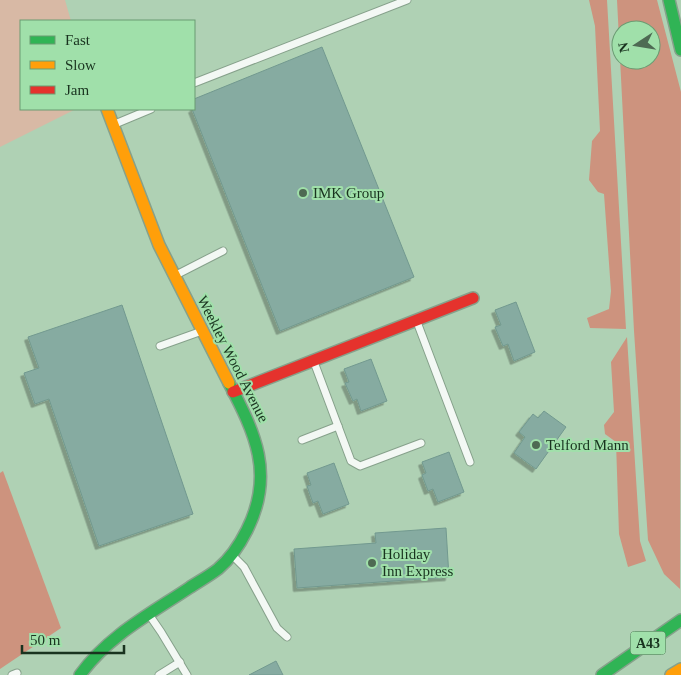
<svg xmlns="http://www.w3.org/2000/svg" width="681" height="675" font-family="'Times New Roman',serif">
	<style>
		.green { fill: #d8b9a5 }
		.forest { fill: #cd937e; fill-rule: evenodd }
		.building { fill: #86aba1; stroke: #72998f; filter: url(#shadow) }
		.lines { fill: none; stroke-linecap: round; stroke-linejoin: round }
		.lane-casing { stroke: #86a18b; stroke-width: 9 }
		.fast-casing { stroke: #86a18b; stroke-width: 14 }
		.slow-casing { stroke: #86a18b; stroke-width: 14 }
		.jam-casing { stroke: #86a18b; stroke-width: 14 }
		.lane { stroke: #f3f8f4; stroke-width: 7 }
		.fast { stroke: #30b455; stroke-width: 11 }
		.slow { stroke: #ff9f0a; stroke-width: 11 }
		.jam { stroke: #e5322d; stroke-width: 11 }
		.poi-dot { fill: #4e6a53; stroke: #a0e0aa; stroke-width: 2 }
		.labels { text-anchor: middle; stroke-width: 4; stroke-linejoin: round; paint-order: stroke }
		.shield { fill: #a0e0aa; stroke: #426749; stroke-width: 1 }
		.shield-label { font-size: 14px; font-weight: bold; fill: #19331f }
		.poi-label { font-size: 15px; fill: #19331f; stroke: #a0e0aa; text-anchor: start }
		.street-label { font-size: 15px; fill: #19331f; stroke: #a0e0aa }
	</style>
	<defs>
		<filter id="shadow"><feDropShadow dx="-3.5" dy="3.5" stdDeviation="0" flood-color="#0004"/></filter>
	</defs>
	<rect width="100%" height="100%" fill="#afd1b4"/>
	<path class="green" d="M0,0H65L71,21H21V109H76L0,147Z"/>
	<g class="forest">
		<path d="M589,0H607L626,329L590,328L587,318L609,309L611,291L604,194L598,192L589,180L592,141L600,131L595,26Z"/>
		<path d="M617,0H657L681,92L680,589L664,574L648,540L634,331ZM621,30H651V60H621Z"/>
		<path d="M627,337L640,541L646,561L628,567L619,534L616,442L605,434L604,425L614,412L611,362Z"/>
		<path d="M3,471L61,628L0,669V473Z"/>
	</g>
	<g class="building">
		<path d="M322,47L414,277L280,331L192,109H194V99Z"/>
		<path d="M516,302L535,352L514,361L508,344L503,346L495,327L501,325L495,310Z"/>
		<path d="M122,305L193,514L99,546L49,399L35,404L24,373L39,368L28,337Z"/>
		<path d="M371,359L387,401L361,411L357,399L353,401L345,383L349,382L344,369Z"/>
		<path d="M544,411L566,427L536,469L514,453L525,437L519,432L533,414L538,418Z"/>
		<path d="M449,452L464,492L438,502L433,489L428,491L422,475L426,473L422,462Z"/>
		<path d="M334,463L349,504L323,514L318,501L313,503L307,486L311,485L307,473Z"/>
		<path d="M446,528L449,577L297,588L294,549L376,543L375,533Z"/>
		<path d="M276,661L283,675H249Z"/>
	</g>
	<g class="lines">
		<g class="lane-casing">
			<g id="lane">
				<path d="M194,83L407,0"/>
				<path d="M115,124L151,109"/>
				<path d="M176,275L223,251"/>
				<path d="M417,322L470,462"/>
				<path d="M160,346L202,331"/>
				<path d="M314,362L351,461L360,466L421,443"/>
				<path d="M302,440L338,426"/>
				<path d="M232,555L244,567L277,628L287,637"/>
				<path d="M150,616L161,632L187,675"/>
				<path d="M12,675L17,673"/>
				<path d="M159,675L180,662"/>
			</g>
		</g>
		<g class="fast-casing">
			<g id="fast">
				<path d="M669,0L681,50"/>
				<path d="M80,675C108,636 150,614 189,588C198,582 209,576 218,569C230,559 240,544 247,530C275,474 255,433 229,383"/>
				<path d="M602,675L681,620"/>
			</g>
		</g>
		<g class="slow-casing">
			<g id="slow">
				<path d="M107,109L159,245L229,383"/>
				<path d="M671,675L681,669"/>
			</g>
		</g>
		<g class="jam-casing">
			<path id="jam" d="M233,392L473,298"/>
		</g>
		<use href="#lane" class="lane"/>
		<use href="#fast" class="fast"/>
		<use href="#slow" class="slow"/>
		<use href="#jam" class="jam"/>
	</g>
	<g class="poi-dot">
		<circle cx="303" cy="193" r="5"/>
		<circle cx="536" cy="445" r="5"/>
		<circle cx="372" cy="563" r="5"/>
	</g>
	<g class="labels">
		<rect class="shield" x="630.5" y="631.5" width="35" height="23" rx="4"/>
		<g class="shield-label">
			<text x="648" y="648">A43</text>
		</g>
		<g class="poi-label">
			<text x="313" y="198">IMK Group</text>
			<text x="546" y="450">Telford Mann</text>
			<text x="382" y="559">Holiday<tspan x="382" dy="17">Inn Express</tspan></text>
		</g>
		<g class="street-label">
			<text transform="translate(233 359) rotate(63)" y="5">Weekley Wood Avenue</text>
		</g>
	</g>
	<rect x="20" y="20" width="175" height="90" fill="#a0e0aa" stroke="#6a9b72"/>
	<rect x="30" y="36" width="25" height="8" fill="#30b455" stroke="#6a9b72"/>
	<text x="65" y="45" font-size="15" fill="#19331f">Fast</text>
	<rect x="30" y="61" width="25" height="8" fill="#ff9f0a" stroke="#6a9b72"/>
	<text x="65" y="70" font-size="15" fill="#19331f">Slow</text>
	<rect x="30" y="86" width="25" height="8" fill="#e5322d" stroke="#6a9b72"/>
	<text x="65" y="95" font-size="15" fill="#19331f">Jam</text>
	<g transform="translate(636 45) rotate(258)"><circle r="24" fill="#a0e0aa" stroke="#6a9b72"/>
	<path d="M0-4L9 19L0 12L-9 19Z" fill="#4e6a53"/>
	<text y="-8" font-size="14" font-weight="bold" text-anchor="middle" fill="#19331f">N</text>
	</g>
	<path d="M22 645v8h102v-8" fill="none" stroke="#19331f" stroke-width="2.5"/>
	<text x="30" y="645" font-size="15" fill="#19331f" stroke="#a0e0aa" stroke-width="4" paint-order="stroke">50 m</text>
</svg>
